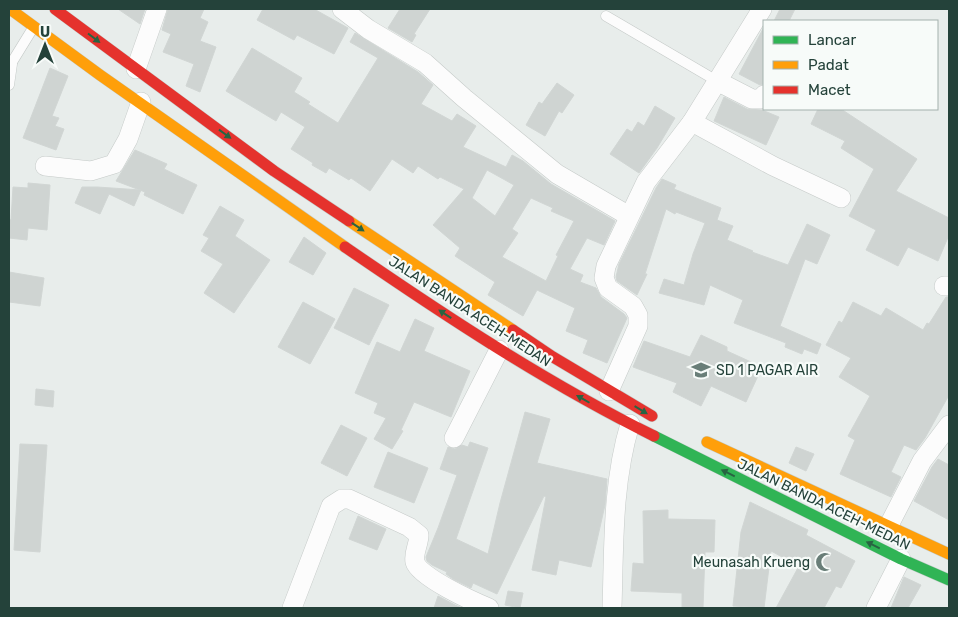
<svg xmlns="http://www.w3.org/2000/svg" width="958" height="617" font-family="Rubik,sans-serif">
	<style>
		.building { fill: #cfd4d2; stroke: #d1d6d4; fill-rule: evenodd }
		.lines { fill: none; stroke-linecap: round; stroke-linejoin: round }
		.lane-casing { stroke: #c5cac8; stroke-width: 11 }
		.street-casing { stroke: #c5cac8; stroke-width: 20 }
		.fast-casing { stroke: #c3ccc9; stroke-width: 12 }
		.slow-casing { stroke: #c3ccc9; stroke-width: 12 }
		.jam-casing { stroke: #c3ccc9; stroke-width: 12 }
		.lane { stroke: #fcfcfc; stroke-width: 10 }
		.street { stroke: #fcfcfc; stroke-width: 19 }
		.fast { stroke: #30b455; stroke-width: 11 }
		.slow { stroke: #ff9f0a; stroke-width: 11 }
		.jam { stroke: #e5322d; stroke-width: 11 }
		.oneway { fill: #286442 }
		.labels { text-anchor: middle; stroke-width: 4.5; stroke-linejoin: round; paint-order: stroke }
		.street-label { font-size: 14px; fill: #24423a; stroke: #f7fbf9 }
		.poi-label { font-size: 14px; fill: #24423a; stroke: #f7fbf9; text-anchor: start }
	</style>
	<rect width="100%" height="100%" fill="#e8edeb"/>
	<g class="building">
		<path d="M118,9H145L140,24Z"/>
		<path d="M168,9H204L200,18L208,22L200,41L216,47L200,92L186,86L194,64L163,52L171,34L162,30Z"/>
		<path d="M263,9H314L348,28L334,54L297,35L294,40L257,20Z"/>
		<path d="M400,9H430L414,34L416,35L412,42L388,28Z"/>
		<path d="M780,9H795L789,21H774Z"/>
		<path d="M764,27V84L760,85L739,74Z"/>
		<path d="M355,33L418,72L433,85L421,104L452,121L457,114L476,126L463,147L506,167L512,155L523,161L551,184L615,221L604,245L587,238L570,269L583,275L580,282L596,288L601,297L624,314L627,318L607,363L583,353L588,340L566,331L575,308L537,290L523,316L488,295L495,282L455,256L460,248L433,225L464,189L440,177L438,179L418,166L413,173L392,159L370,191L351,178L349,180L329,168L326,173L312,165L313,163L291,149L305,127L281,112L276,121L226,91L252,48L302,78L294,92L310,102L308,104L338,123L378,58L350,42ZM487,170L514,185L495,216L472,198ZM531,198L553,208L551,211L574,221L556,255L558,256L546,281L502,257L518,233L512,229Z"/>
		<path d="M50,68L68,76L52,116L59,118L55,126L64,129L56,150L23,138Z"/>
		<path d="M557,83L574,95L562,113L559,111L545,136L526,125L539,102L542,104Z"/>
		<path d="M724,97L747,109L762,110L779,117L766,145L714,121Z"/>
		<path d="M655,106L675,118L657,148L639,173L610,154L627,129L632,132L638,122L644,126Z"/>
		<path d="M818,109H841L917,159L896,191L949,218V235L938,261L908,247L898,266L866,250L876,230L849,216L874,169L841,148L845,141L811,124Z"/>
		<path d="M135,150L167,164L164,169L197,185L183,214L144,195L145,192L116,181Z"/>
		<path d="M662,179L676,185L674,189L721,208L717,220L733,226L727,240L753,251L752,252L788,265L807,224L830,235L817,264L805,259L780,326L821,344L817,354L804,349L802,354L785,347L786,343L734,323L743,300L710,285L704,305L659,293L664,279L684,285L693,254L705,223L676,212L675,214L666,209L645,274H647L637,295L617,281L616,277L619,264L656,188Z"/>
		<path d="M28,183L50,185L47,230L28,228L27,240L9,238V219L11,220L13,187L28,188Z"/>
		<path d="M82,187H97L141,190L134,206L109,194L100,214L75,203Z"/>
		<path d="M220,206L244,220L235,236L270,260L234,313L204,293L223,264L201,251L209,238L203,235Z"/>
		<path d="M304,237L326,253L313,275L289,262Z"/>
		<path d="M9,272L44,278L40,306L9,302Z"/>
		<path d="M354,288L389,305L369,345L334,328Z"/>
		<path d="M946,297H949V395L925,438L916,450L904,445L891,472L901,477L891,497L840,474L855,440L848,436L870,396L839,377L851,358L826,345L839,321L842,323L853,302L881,316L886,308L923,330L927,323L929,324Z"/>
		<path d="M303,302L335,319L310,364L278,347Z"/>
		<path d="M415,319L434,328L424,351L470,371L451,417L414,402L401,430L403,431L392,449L374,439L386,418L374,413L378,403L355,393L377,342L400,352Z"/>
		<path d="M701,335L727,347V351L762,367L746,402L711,386L701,406L673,392L677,383L633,367L644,341L690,357Z"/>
		<path d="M36,389L54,391L53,407L35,405Z"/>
		<path d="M525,412L550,419L537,463L607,479L605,505L591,567L559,560L556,575L532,570L546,497L544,496L497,594L473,583L471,588L453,579L446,574L447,572L432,565L427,561L426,557L438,528L457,475L440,469L448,447L455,449L462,445L468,447L470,442L488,448L456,539L488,554L500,503Z"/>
		<path d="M341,425L367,438L347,476L321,463Z"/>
		<path d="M20,444L47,445L40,552L14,550Z"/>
		<path d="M796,447L814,454L806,471L789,463Z"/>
		<path d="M388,452L428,468L414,503L374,487Z"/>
		<path d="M938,459L949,465V520L914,501L932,467Z"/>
		<path d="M750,502L808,530L806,535L855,561L841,588L836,586L824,608H776L799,566L771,551L764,608L733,606L741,532Z"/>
		<path d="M668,510V519L715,520L714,552H705L703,608H682V593L631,591L633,563L644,564L643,511Z"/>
		<path d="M358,516L386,529L377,550L349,539Z"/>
		<path d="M904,577L921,585L908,608H891Z"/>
		<path d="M508,591L523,593L520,608L505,605Z"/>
		<path d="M438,596L455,605L462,608H434Z"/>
	</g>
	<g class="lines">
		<g class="lane-casing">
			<g id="lane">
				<path d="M606,16L717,81"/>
				<path d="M9,67L33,28"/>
				<path d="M9,85L12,64"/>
			</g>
		</g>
		<g class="street-casing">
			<g id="street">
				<path d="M342,9L368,29L425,63L464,98L557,174L629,216"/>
				<path d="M136,69L157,9"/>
				<path d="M717,81L752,99H761L764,95"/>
				<path d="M692,122L773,166L841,198"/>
				<path d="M45,166L91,171L114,164L128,139L141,102"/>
				<path d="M944,286H949"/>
				<path d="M609,391L638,326V315L633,306L608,288L604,278L606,266L646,182L692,122L762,9"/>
				<path d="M454,438L499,350"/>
				<path d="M888,527L922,461L949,425"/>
				<path d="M292,608L331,506L342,499H349L409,527L419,535C419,544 413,553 415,562C419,577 474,602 489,608"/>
				<path d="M612,608C614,547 612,484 630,424"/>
				<path d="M876,608L901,559"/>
			</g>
		</g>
		<g class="fast-casing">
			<path id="fast" d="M654,436L901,559L949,580"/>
		</g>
		<g class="slow-casing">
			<g id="slow">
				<path d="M10,9L100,75L345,247"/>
				<path d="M349,221L513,330"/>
				<path d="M707,442L949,554"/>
			</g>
		</g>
		<g class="jam-casing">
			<g id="jam">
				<path d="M55,9L274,171L349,221"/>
				<path d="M345,247C444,315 545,382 654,436"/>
				<path d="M513,330L553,357L652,416"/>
			</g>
		</g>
		<use href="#lane" class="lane"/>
		<use href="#street" class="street"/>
		<use href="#fast" class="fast"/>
		<use href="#slow" class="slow"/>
		<use href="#jam" class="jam"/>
	</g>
	<defs><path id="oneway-solid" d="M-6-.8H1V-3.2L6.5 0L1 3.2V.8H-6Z" transform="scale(1.25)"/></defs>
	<g class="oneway">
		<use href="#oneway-solid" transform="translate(94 38) rotate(37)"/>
		<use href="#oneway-solid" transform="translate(225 134) rotate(36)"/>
		<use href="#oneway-solid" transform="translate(358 227) rotate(34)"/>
		<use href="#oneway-solid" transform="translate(445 314) rotate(-147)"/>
		<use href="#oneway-solid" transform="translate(583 399) rotate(-150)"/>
		<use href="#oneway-solid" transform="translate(641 410) rotate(31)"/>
		<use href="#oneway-solid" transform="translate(728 473) rotate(-154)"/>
		<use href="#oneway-solid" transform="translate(873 545) rotate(-154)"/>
	</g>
	<defs>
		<g id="school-bare" transform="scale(1.5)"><path d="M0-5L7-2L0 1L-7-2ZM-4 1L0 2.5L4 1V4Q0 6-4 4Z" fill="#697e78" stroke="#f7fbf9" stroke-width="2.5" paint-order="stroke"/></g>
		<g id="mosque-bare" transform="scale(1.5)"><path d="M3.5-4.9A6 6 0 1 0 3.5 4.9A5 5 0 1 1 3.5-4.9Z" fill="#697e78" stroke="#f7fbf9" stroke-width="2.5" paint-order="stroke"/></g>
	</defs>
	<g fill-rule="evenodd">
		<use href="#school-bare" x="701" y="370"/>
		<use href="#mosque-bare" x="825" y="562"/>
	</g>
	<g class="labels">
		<g class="street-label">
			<text transform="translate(470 311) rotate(33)" y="5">JALAN BANDA ACEH-MEDAN</text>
			<text transform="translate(824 504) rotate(26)" y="5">JALAN BANDA ACEH-MEDAN</text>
		</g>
		<g class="poi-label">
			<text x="716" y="375">SD 1 PAGAR AIR</text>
			<text x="810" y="567" text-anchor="end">Meunasah Krueng</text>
		</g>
	</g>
	<rect width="958" height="617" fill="none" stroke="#24423a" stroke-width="20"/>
	<rect x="763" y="20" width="175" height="90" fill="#f7fbf9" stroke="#a3b1ad"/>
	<rect x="773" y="36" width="25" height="8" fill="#30b455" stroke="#a3b1ad"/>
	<text x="808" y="45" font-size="15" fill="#24423a">Lancar</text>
	<rect x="773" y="61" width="25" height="8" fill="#ff9f0a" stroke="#a3b1ad"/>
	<text x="808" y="70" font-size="15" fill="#24423a">Padat</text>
	<rect x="773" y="86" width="25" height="8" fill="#e5322d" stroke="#a3b1ad"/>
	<text x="808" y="95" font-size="15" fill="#24423a">Macet</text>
	<g transform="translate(45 45)" stroke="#f7fbf9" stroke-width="4" paint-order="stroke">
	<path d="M0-4L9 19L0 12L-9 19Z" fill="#24423a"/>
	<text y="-8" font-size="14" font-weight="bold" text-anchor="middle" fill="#24423a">U</text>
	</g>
</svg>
